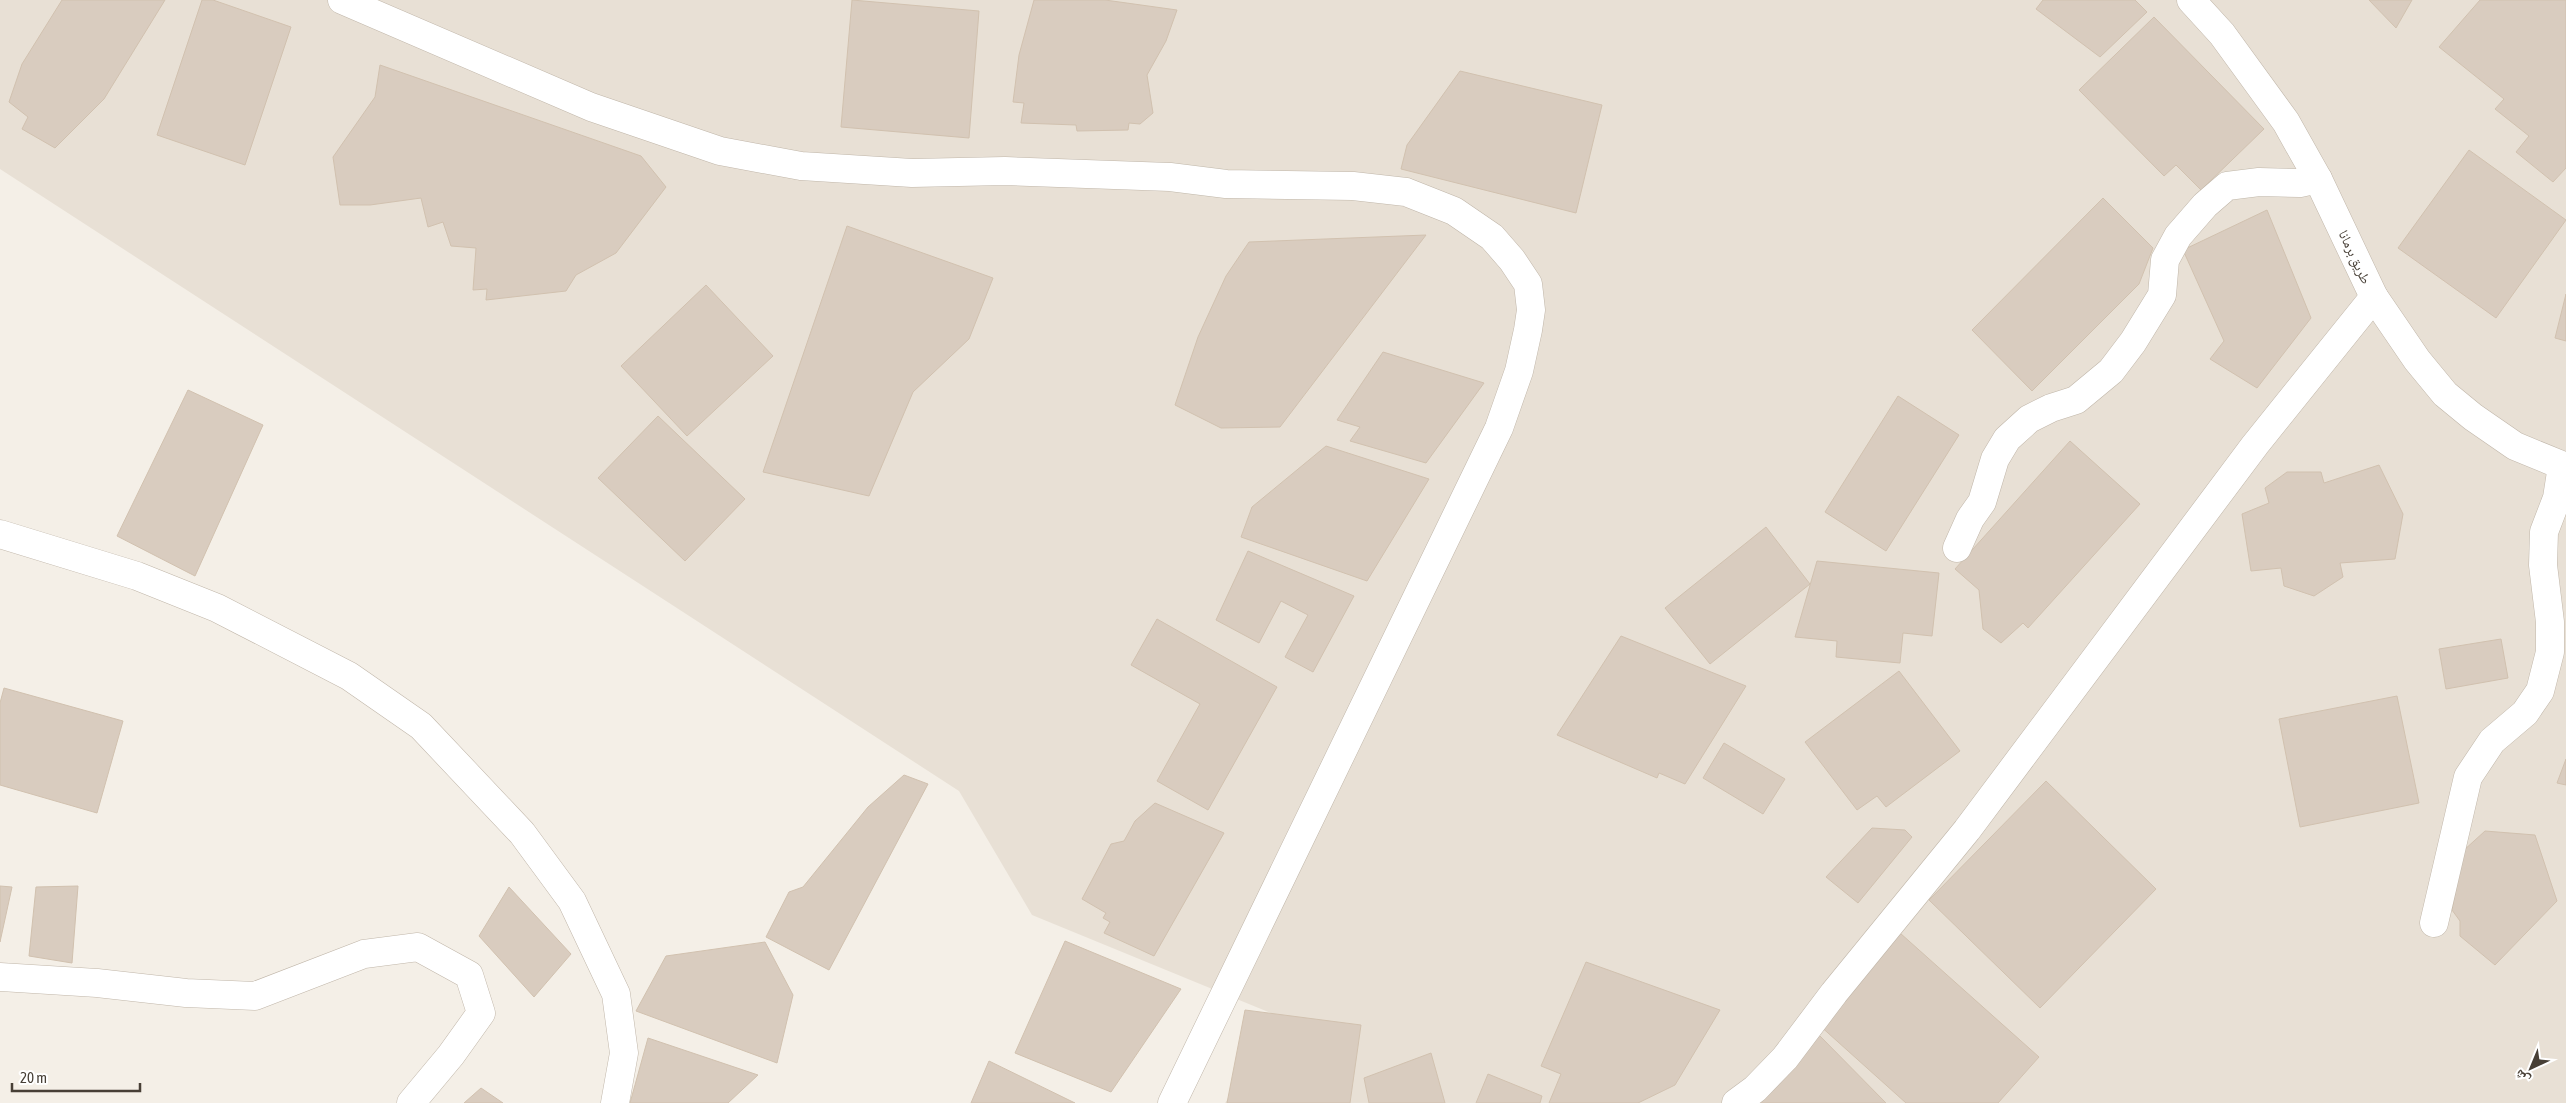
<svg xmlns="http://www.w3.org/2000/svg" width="2566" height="1103" font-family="'Asap Condensed','Noto Naskh Arabic',sans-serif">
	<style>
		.residential { fill: #e8e0d5 }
		.building { fill: #d9ccbf; stroke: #d1c1af }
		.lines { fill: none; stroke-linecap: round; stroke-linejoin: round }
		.street-casing { stroke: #c0b6a9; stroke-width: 29 }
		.street { stroke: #fff; stroke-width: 28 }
		.labels { text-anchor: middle; stroke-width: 4; stroke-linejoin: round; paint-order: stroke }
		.street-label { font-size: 14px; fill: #473f36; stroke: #fff }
	</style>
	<rect width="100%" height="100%" fill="#f4efe7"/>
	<path class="residential" d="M0,0H2566V1103H1225L1283,1018L1032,915L959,791L0,169Z"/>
	<g class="building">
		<path d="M62,0H165L104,99L55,148L22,129L28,117L9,102L22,64Z"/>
		<path d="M202,0H213L291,27L245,165L157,135Z"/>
		<path d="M852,0L979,11L969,138L841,127Z"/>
		<path d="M1034,0H1105L1177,10L1166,41L1147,75L1153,113L1140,124L1129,123L1128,130L1077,131L1076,125L1021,123L1024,103L1013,102L1019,55Z"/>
		<path d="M2043,0H2135L2147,12L2100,57L2036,9Z"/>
		<path d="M2369,0H2412L2396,28Z"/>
		<path d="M2480,0H2566V168L2553,182L2516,152L2529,136L2495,109L2504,99L2439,47Z"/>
		<path d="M2154,17L2264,129L2201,190L2176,165L2164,176L2079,90Z"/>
		<path d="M380,65L641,156L666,187L616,253L576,275L566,291L486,300L487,289L473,290L476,248L451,246L443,222L428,227L421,198L370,205H340L333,157L375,97Z"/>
		<path d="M1460,71L1602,105L1576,213L1401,169L1407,145Z"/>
		<path d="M2469,150L2566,220L2496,318L2398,248Z"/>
		<path d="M2103,198L2153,248L2139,284L2032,391L1972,330Z"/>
		<path d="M2267,210L2311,318L2257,388L2210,359L2224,341L2183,250Z"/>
		<path d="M847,226L993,278L969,339L913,392L869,496L763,472Z"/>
		<path d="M1426,235L1280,427L1221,428L1175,405L1198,337L1226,276L1249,242Z"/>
		<path d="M706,285L773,356L687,436L621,366Z"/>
		<path d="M2566,294V341L2555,338Z"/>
		<path d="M1383,352L1484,383L1426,463L1350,441L1360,427L1337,420Z"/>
		<path d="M188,390L263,425L195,576L117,536Z"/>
		<path d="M1898,396L1959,435L1886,551L1825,512Z"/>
		<path d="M658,416L745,499L685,561L598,478Z"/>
		<path d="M2070,441L2140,504L2028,628L2023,623L2001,643L1983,629L1979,590L1955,569Z"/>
		<path d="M1326,446L1429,479L1367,581L1241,537L1252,507Z"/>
		<path d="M2379,465L2403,514L2395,559L2340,563L2343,577L2314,596L2284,586L2281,568L2251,571L2242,514L2269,503L2265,488L2287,472H2321L2324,483Z"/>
		<path d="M1766,527L1810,584L1710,664L1665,608Z"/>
		<path d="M1248,551L1354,596L1313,672L1285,657L1308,615L1281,601L1259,643L1216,620Z"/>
		<path d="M1817,561L1939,573L1932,636L1903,633L1900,663L1836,657L1837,641L1795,637Z"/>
		<path d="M1157,619L1277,687L1208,810L1157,781L1200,704L1131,665Z"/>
		<path d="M1621,636L1746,686L1685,784L1659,773L1657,778L1557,735Z"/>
		<path d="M2501,639L2508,678L2446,689L2439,649Z"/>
		<path d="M1899,671L1960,751L1886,807L1877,796L1857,810L1805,742Z"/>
		<path d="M4,688L123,721L97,813L0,785V703Z"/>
		<path d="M2397,696L2419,803L2300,827L2279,719Z"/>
		<path d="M1724,743L1785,779L1763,814L1703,778Z"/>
		<path d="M2566,759V785L2557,783Z"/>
		<path d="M904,775L928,784L829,970L766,937L789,892L803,887L868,807Z"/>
		<path d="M2046,781L2156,889L2040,1008L1929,900Z"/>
		<path d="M1155,803L1224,833L1154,956L1104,933L1110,922L1103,918L1106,913L1082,899L1111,844L1124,841L1135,821Z"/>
		<path d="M1872,828L1905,830L1912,837L1858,903L1826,877Z"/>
		<path d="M2485,831L2535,835L2557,901L2495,965L2460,936V921L2452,910L2463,851Z"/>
		<path d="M0,886L12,887L0,942Z"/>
		<path d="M78,886L72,963L29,956L36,887Z"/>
		<path d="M509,887L571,954L534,997L479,936Z"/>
		<path d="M1900,933L2039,1057L1998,1103H1906L1818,1024Z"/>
		<path d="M1065,941L1181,989L1111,1092L1015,1053Z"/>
		<path d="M765,942L793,995L777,1063L636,1011L666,956Z"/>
		<path d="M1586,962L1720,1010L1675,1085L1638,1103H1549L1561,1074L1541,1066Z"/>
		<path d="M1245,1010L1361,1025L1350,1103H1227Z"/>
		<path d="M1819,1035L1886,1103H1749Z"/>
		<path d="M648,1038L758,1075L728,1103H630Z"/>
		<path d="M1431,1053L1445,1103H1369L1364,1078Z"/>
		<path d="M989,1061L1075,1103H971Z"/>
		<path d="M1488,1074L1542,1096L1540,1103H1476Z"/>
		<path d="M481,1088L503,1103H464Z"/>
	</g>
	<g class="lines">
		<g class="street-casing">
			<g id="street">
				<path d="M342,0L591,107L720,151L801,166L912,173L1005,171L1170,177L1226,184L1353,186L1406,192L1454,211L1492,237L1512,260L1528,284L1531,310L1528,330L1519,371L1499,428L1172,1103"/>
				<path d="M2191,0L2222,34L2286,122L2318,179L2374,297L2417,360L2445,394L2473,417L2515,446L2566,467"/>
				<path d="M0,534L137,576L217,608L349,676L421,726L522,833L572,901L616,994L624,1053L615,1103"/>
				<path d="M1957,548L1970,519L1982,502L1995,459L2007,439L2029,419L2051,408L2076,400L2111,371L2133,342L2162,295L2165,260L2178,236L2205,205L2227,186L2259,182L2300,183L2318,179"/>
				<path d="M2434,923L2468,777L2492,741L2525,713L2540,691L2550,652V622L2543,565L2544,532L2557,498L2562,466"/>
				<path d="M0,977L97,983L186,993L255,996L364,954L418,947L469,975L481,1013L451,1055L411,1103"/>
				<path d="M1736,1103L1755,1089L1785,1058L1834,993L1967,830L2255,445L2374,297"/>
			</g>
		</g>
		<use href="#street" class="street"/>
	</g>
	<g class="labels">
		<g class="street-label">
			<text transform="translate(2355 257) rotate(65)" y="5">طريق برمانا</text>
		</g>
	</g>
	<g transform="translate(2531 1068) rotate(224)" stroke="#ffffff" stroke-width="4" paint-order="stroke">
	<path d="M0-4L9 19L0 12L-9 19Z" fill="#473f36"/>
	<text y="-8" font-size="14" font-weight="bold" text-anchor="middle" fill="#473f36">ش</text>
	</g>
	<path d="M12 1083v8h128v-8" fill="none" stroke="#473f36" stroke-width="2.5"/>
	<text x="20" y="1083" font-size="15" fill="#473f36" stroke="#ffffff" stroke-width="4" paint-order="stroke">20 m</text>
</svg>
